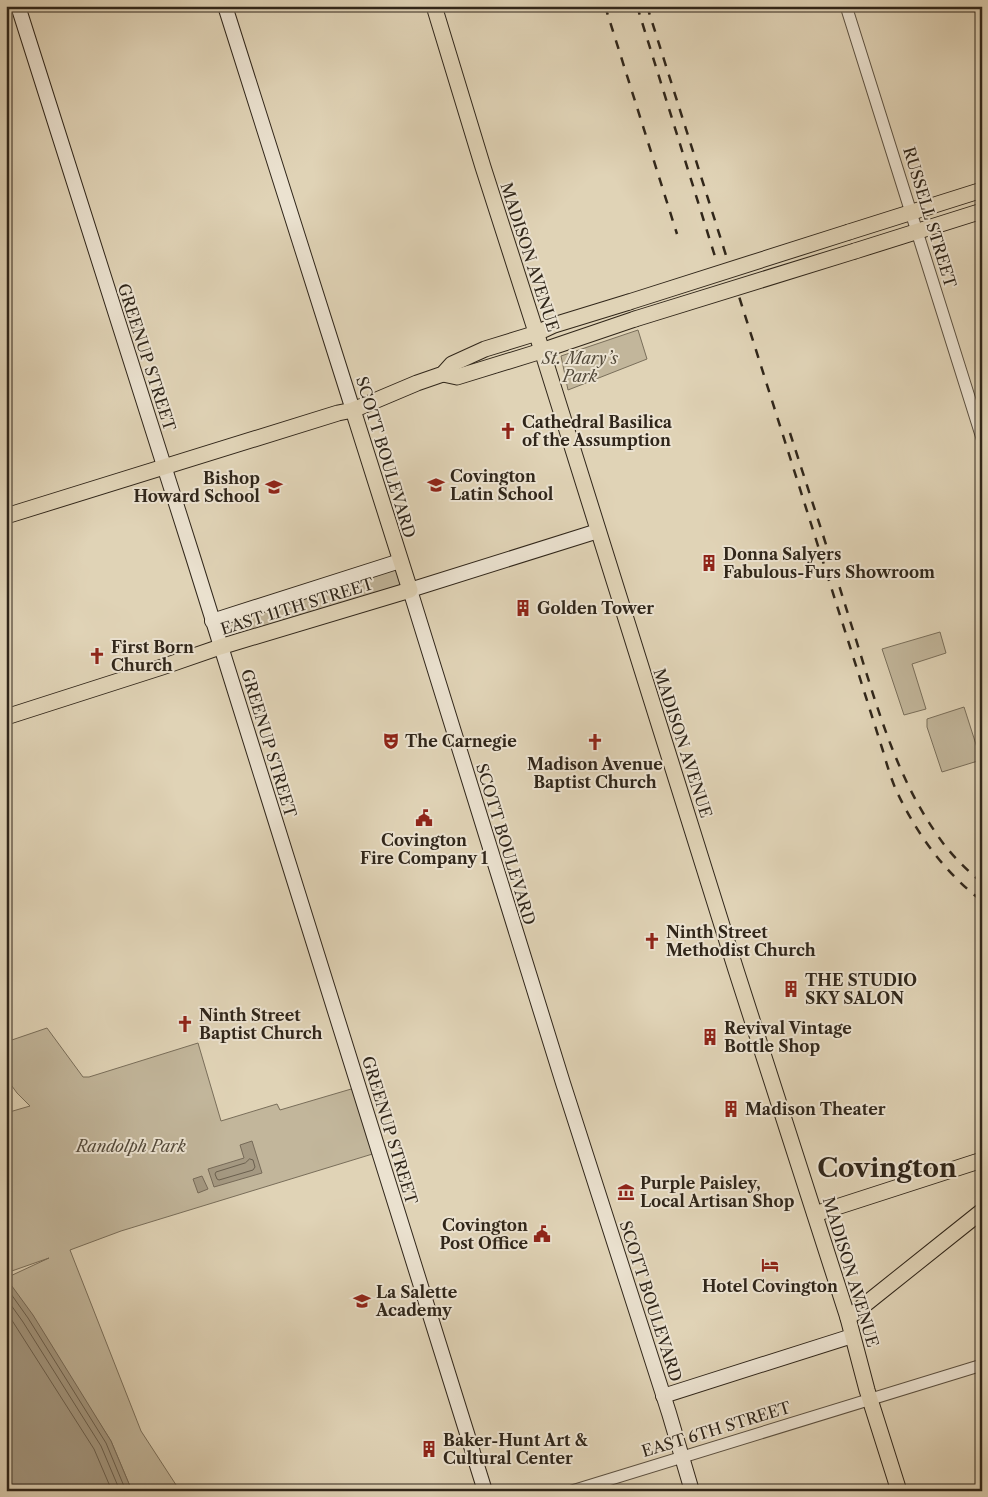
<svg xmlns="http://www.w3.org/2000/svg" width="988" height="1497" font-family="'Libre Caslon Text',serif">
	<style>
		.green { fill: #c2b69b; stroke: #796e5a }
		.water { fill: #a49881; stroke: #766a58 }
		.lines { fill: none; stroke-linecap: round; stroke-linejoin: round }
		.shore { stroke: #6a5f4e; stroke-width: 1 }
		.tertiary-casing { stroke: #5c5141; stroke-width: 13 }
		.secondary-casing { stroke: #30261a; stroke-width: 16 }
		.primary-casing { stroke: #30261a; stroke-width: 17 }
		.tertiary { stroke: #ebe2d0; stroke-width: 11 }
		.secondary { stroke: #ebe2d0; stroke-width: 14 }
		.primary { stroke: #e0d3b6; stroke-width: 15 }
		.rail { stroke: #30261a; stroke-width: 2.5; stroke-dasharray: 9 9; stroke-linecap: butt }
		.primary-bridge-casing { stroke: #30261a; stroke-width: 17; stroke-linecap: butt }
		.primary-bridge { stroke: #e0d3b6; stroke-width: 15 }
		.labels { text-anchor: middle; stroke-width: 4; stroke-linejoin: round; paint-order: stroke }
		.street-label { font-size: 16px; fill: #30261a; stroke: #ebe2d0 }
		.park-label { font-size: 16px; font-style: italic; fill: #544a3a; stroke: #ebe2d0 }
		.poi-label { font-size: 16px; font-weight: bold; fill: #30261a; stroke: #ebe2d0; text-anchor: start }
		.town-label { font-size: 26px; font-weight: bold; fill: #30261a; stroke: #ebe2d0 }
	</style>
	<rect width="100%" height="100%" fill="#e0d3b6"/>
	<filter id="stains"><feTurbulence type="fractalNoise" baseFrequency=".004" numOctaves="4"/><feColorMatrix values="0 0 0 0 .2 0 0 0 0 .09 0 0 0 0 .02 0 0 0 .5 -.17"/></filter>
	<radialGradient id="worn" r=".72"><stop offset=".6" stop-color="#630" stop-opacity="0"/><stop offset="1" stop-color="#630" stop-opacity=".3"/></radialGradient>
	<g class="green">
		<path d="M638,330L647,359L568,390L561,356Z"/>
		<path d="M400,561L410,590L220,647L212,621Z"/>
		<path d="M940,632L946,653L912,664L926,709L904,715L882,649Z"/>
		<path d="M964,707L981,760L942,772L927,727V719Z"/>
		<path d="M47,1028L83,1077H89L198,1043L221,1121L277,1104L280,1110L358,1087L379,1152L121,1231L70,1250L141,1431L180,1491H132L111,1441L6,1278L49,1258L6,1273V1113L30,1106L17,1093L6,1078V1042Z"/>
	</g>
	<g class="water">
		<path d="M252,1141L262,1173L214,1187L208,1169L244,1158L240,1145Z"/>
		<path d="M202,1176L208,1189L198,1193L193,1179Z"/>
		<path d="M6,1278L33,1315L111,1441L132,1491H6Z"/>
	</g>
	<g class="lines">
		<g class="shore">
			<path d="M250,1159L253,1160L255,1167L253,1170L219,1180L217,1179L215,1174L216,1172L245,1163Z"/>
			<path d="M6,1287L28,1318L106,1443L126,1491"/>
			<path d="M6,1298L23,1322L101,1446L120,1491"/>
			<path d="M6,1311L94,1449L112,1491"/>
		</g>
		<g class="tertiary-casing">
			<g id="tertiary">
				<path d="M846,6L982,438"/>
				<path d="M572,1491L982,1365"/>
			</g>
		</g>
		<g class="secondary-casing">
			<g id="secondary">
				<path d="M18,6L193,557L485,1491"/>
				<path d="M225,6L353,410"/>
				<path d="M598,531L410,590L563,1083L669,1413L692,1491"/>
				<path d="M212,621L400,561"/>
				<path d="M663,1396L852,1336"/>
			</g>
		</g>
		<g class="primary-casing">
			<g id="primary">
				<path d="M434,6L483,167L544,357L736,970L848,1318L867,1390L899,1491"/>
				<path d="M849,232L982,190"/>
				<path d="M855,251L982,211"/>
				<path d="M443,374L457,377L535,353L635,319"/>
				<path d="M6,516L338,413L353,410L417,383L443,374L452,364L485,349L537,333L554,325L629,302"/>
				<path d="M6,717L162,667L220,647L410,590L353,410"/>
				<path d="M815,1214L982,1160"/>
				<path d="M848,1318L982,1211"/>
			</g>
		</g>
		<use href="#tertiary" class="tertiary"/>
		<use href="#secondary" class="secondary"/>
		<use href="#primary" class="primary"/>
		<g class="rail">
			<path d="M605,6L677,234"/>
			<path d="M637,6L717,263"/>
			<path d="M647,6L883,751C887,765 891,779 897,792C917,834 944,872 982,901"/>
			<path d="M790,433C811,498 832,562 852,627C875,699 894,774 938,836C950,854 966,869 982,883"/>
		</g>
		<g class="primary-bridge-casing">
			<g id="primary-bridge">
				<path d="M629,302L849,232"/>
				<path d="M635,319L855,251"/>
			</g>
		</g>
		<use href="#primary-bridge" class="primary-bridge"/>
	</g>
	<defs>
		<g id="church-bare" transform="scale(1.35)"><path d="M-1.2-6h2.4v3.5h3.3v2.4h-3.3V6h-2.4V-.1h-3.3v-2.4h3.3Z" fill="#8f2418" stroke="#ebe2d0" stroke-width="2.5" paint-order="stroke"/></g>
		<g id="school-bare" transform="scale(1.35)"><path d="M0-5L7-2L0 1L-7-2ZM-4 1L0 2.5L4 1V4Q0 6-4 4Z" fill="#8f2418" stroke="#ebe2d0" stroke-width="2.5" paint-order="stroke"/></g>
		<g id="building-bare" transform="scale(1.35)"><path d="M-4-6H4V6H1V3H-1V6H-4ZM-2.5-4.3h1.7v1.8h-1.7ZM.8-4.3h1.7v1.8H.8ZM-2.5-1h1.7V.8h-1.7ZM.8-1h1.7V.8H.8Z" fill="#8f2418" stroke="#ebe2d0" stroke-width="2.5" paint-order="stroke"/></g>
		<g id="theatre-bare" transform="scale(1.35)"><path d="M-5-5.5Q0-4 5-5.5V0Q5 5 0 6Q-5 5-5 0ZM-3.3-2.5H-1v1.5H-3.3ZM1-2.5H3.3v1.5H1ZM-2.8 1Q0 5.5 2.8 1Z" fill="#8f2418" stroke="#ebe2d0" stroke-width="2.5" paint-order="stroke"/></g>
		<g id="civic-bare" transform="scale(1.35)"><path d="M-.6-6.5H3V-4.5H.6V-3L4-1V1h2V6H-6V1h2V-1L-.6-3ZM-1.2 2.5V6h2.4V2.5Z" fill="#8f2418" stroke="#ebe2d0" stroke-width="2.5" paint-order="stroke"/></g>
		<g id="museum-bare" transform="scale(1.35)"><path d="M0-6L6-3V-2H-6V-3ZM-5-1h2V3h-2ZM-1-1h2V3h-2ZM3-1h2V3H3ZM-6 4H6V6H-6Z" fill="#8f2418" stroke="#ebe2d0" stroke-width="2.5" paint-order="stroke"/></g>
		<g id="hotel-bare" transform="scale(1.35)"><path d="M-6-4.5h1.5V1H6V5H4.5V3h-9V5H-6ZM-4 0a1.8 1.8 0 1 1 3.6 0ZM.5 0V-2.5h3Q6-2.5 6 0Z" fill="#8f2418" stroke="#ebe2d0" stroke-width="2.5" paint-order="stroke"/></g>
	</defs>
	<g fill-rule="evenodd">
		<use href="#church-bare" x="508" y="431"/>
		<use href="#school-bare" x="436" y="485"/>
		<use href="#school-bare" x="274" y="487"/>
		<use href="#building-bare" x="709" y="563"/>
		<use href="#building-bare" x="523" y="608"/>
		<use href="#church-bare" x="97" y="656"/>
		<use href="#theatre-bare" x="391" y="741"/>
		<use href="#church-bare" x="595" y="742"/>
		<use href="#civic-bare" x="424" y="818"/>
		<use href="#church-bare" x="652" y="941"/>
		<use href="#building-bare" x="791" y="989"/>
		<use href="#church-bare" x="185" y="1024"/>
		<use href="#building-bare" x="710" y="1037"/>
		<use href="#building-bare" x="731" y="1109"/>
		<use href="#museum-bare" x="626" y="1192"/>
		<use href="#civic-bare" x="542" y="1234"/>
		<use href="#hotel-bare" x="770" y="1265"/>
		<use href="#school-bare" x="362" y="1301"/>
		<use href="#building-bare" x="429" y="1449"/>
	</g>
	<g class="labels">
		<g class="street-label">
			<text transform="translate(930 217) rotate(73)" y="6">RUSSELL STREET</text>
			<text transform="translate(530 257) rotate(72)" y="6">MADISON AVENUE</text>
			<text transform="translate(147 357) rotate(72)" y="6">GREENUP STREET</text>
			<text transform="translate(386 457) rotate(73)" y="6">SCOTT BOULEVARD</text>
			<text transform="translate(297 606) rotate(-17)" y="6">EAST 11TH STREET</text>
			<text transform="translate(269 743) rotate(73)" y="6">GREENUP STREET</text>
			<text transform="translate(683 743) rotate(72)" y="6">MADISON AVENUE</text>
			<text transform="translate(506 844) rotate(73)" y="6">SCOTT BOULEVARD</text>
			<text transform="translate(390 1130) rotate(73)" y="6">GREENUP STREET</text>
			<text transform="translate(851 1272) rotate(73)" y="6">MADISON AVENUE</text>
			<text transform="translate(651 1301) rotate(72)" y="6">SCOTT BOULEVARD</text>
			<text transform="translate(716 1429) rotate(-17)" y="6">EAST 6TH STREET</text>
		</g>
		<g class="park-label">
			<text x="580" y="364">St. Mary’s<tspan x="580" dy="18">Park</tspan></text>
			<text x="131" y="1152">Randolph Park</text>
		</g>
		<g class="poi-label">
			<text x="522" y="428">Cathedral Basilica<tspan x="522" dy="18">of the Assumption</tspan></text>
			<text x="450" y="482">Covington<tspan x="450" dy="18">Latin School</tspan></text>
			<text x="260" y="484" text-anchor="end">Bishop<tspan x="260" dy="18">Howard School</tspan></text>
			<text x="723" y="560">Donna Salyers<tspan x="723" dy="18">Fabulous-Furs Showroom</tspan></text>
			<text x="537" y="614">Golden Tower</text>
			<text x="111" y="653">First Born<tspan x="111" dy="18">Church</tspan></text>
			<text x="405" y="747">The Carnegie</text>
			<text x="595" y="770" text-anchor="middle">Madison Avenue<tspan x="595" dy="18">Baptist Church</tspan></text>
			<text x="424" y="846" text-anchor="middle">Covington<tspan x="424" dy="18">Fire Company 1</tspan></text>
			<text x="666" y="938">Ninth Street<tspan x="666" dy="18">Methodist Church</tspan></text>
			<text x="805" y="986">THE STUDIO<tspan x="805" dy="18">SKY SALON</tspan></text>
			<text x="199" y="1021">Ninth Street<tspan x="199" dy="18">Baptist Church</tspan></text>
			<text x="724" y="1034">Revival Vintage<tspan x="724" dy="18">Bottle Shop</tspan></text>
			<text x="745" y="1115">Madison Theater</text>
			<text x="640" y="1189">Purple Paisley,<tspan x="640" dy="18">Local Artisan Shop</tspan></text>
			<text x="528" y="1231" text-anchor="end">Covington<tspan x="528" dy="18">Post Office</tspan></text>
			<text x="770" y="1292" text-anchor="middle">Hotel Covington</text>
			<text x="376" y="1298">La Salette<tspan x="376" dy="18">Academy</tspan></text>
			<text x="443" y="1446">Baker-Hunt Art &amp;<tspan x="443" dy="18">Cultural Center</tspan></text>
		</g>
		<g class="town-label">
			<text x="887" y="1177">Covington</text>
		</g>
	</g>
	<rect width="988" height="1497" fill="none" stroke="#e0d3b6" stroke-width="25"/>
	<rect x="8" y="8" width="973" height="1482" fill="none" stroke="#30261a" stroke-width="2.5"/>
	<rect x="12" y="12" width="963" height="1472" fill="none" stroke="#30261a"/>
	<rect width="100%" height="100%" filter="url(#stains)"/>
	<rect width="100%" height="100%" fill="url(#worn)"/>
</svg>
